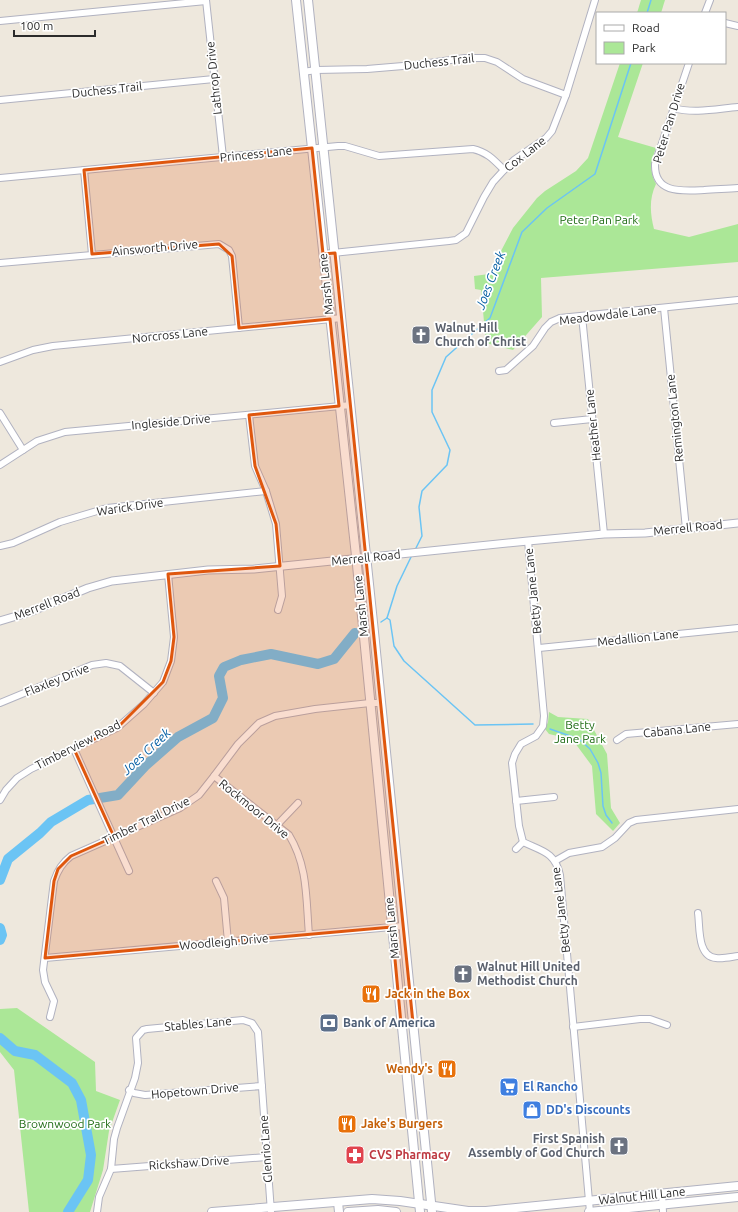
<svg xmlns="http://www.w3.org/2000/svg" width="738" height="1212" font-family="Ubuntu,sans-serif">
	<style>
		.green { fill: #abe797 }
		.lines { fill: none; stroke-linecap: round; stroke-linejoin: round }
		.stream { stroke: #6bc4f4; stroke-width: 1.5 }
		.river { stroke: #6bc4f4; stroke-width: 10 }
		.minor-casing { stroke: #b1b2c0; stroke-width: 8 }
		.tertiary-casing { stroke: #b1b2c0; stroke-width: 9 }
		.secondary-casing { stroke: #b1b2c0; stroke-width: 10 }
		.minor { stroke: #fff; stroke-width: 6 }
		.tertiary { stroke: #fff; stroke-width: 7 }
		.secondary { stroke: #fff; stroke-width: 8 }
		.marked { fill: #df570e; fill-opacity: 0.2; stroke: #df570e; stroke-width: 3; stroke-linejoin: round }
		.labels { text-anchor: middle; stroke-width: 3.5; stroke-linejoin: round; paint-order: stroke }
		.street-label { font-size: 12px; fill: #2b2b2b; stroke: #fff }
		.park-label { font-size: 12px; fill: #216d17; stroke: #fff }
		.worship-label { font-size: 12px; font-weight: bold; fill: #5b616d; stroke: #fff; text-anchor: start }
		.food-label { font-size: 12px; font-weight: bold; fill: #c56008; stroke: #fff; text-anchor: start }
		.service-label { font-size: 12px; font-weight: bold; fill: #4e5e75; stroke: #fff; text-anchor: start }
		.shop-label { font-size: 12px; font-weight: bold; fill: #366cbe; stroke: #fff; text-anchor: start }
		.health-label { font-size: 12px; font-weight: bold; fill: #be3a42; stroke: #fff; text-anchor: start }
		.water-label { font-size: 13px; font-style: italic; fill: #0760a4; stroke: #fff }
	</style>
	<rect width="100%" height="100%" fill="#eee8dd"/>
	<g class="green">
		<path d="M641,0H665L661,13H637Z"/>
		<path d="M620,63H643L618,137L656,148C651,161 649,171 656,184C649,199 650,213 654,229L689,237L738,224V262L541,278L542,317L513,350L486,343L481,290L475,289L474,276L489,274L513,228L537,198L545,191L576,171L588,158Z"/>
		<path d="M549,712L558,717L588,719L607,754L611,808L620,823L613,831L596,814L592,766L575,743L562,737L549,734L545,729L548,722Z"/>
		<path d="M17,1008L95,1062L96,1091L120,1100L109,1131L103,1170L90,1212H29L14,1070L0,1052V1009Z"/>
	</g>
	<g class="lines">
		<g class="stream">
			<path d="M647,13L651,0"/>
			<path d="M415,550L422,536L419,507L422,491L447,465L450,450L432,412V390L446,357L490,318L522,232L547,208L595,174L631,63"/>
			<path d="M387,618L390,620L394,646L404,661L475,725L533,724"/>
			<path d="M381,622L387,618L397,586L412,555"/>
			<path d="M550,729L579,739L590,749L598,763L601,773L603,806L606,815L612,823"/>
		</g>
		<g class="river">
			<path d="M0,880L8,859L40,833L51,822L88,800L118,795L145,766L178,737L213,718L223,698L219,676L224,667L241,660L271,654L318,664L334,659L355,633"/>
			<path d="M0,928L2,935L0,940"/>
			<path d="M0,1038L15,1051L35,1055L72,1083L81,1100L91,1155L88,1180L68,1212"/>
		</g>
		<g class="minor-casing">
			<g id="minor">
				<path d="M206,0L223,157"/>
				<path d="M705,13L710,0"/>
				<path d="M0,21L206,1"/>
				<path d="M725,23L738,26"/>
				<path d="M689,63L655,164C654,194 682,191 704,190C715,189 727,189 738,188"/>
				<path d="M303,72L316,70L367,69L415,65L465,58H485L497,62L523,79L566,95"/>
				<path d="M0,100L214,79"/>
				<path d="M673,108C694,114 716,109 738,107"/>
				<path d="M84,170L92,254"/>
				<path d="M0,178L338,146H345L379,156L473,149C487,152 494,160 504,170"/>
				<path d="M323,254L449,241L456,240L466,233L484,197L493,182L504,170L514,160L546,138L552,131L566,95L595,0"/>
				<path d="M0,263L219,244L229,250L232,256L239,328"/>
				<path d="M664,308L686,529"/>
				<path d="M582,316L604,534"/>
				<path d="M0,362L33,350L53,346L342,318"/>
				<path d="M499,371L506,370L533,346L545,328L551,322L560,318L738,300"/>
				<path d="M0,413L23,450"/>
				<path d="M249,415L255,466L266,491L276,524L282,596L278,610"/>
				<path d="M554,423L592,419"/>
				<path d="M0,465L37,441L65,432L351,405"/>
				<path d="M528,541L544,716L543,726L536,736L521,744L515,754L512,763L519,826L523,842C542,851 555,852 560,875L590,1212"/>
				<path d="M0,546L13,543L60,522L107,508L266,491"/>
				<path d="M539,648L738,628"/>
				<path d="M0,703L92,665L106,663L120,666L154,693"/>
				<path d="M617,740L626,734L738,724"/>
				<path d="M74,749L129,871"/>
				<path d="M214,776L289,835C308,866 306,899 309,935"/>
				<path d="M0,800L6,790L17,778L31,769L117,728L144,704L163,682L171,661L174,637L168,574"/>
				<path d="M516,801L554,797"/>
				<path d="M277,825L298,803"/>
				<path d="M516,849L523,842"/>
				<path d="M555,861L569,853L602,847L615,838L629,823L636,820L738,809"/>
				<path d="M216,881L224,898L228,942"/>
				<path d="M698,913C700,926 697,957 716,958C723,959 731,957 738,956"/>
				<path d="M45,958L403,926"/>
				<path d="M50,1017L54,1001L45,982L43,970L54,881C58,870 62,863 71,856L180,808L199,795L214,776L238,744L259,723L275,716L315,709L370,703H381"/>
				<path d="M573,1027L640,1019H650L667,1025"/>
				<path d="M129,1090L134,1093L145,1095L262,1086"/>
				<path d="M111,1169L267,1157"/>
				<path d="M662,1194L663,1212"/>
				<path d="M97,1212L99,1197L111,1169L114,1139L117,1128L135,1078L138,1063L136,1038L143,1030L147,1029L243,1020L252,1023L258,1032L271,1212"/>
			</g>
		</g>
		<g class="tertiary-casing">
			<path id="tertiary" d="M0,621L30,612L88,588L112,581L208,570L254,569L528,541L604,534L645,533L738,523"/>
		</g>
		<g class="secondary-casing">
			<g id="secondary">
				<path d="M296,0L357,565L420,1212"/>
				<path d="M308,0L374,632L432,1212"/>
				<path d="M338,1202L339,1212"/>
				<path d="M212,1212L372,1199L400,1201L468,1211H486L738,1186"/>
				<path d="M348,1212L378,1210L396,1212"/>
				<path d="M589,1212L738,1197"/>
			</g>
		</g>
		<use href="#minor" class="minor"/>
		<use href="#tertiary" class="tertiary"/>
		<use href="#secondary" class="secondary"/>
	</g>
	<path class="marked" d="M312,148L323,254L335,253L413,1023L401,1024L392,927L45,958L54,881L58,869L71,856L114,837L74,749L117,728L163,682L171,661L174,637L168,574L280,566L276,524L255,466L249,415L339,406L330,319L239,328L232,256L219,244L92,254L84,170Z"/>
	<defs>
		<g id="church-square" transform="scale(1)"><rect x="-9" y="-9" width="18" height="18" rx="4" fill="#6b7280" stroke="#fff"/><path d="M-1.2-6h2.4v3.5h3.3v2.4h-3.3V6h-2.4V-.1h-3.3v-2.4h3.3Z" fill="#fff"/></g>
		<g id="restaurant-square" transform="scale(1)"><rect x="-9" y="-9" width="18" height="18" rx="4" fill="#e8710a" stroke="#fff"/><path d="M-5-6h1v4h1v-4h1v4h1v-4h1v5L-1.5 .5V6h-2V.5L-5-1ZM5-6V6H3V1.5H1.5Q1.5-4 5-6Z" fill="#fff"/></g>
		<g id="bank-square" transform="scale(1)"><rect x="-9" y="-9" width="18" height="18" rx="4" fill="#5c6f8a" stroke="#fff"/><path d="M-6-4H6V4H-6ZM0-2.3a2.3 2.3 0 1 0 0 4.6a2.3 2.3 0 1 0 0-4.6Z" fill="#fff"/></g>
		<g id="supermarket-square" transform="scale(1)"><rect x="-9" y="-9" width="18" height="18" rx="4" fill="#3f7fe0" stroke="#fff"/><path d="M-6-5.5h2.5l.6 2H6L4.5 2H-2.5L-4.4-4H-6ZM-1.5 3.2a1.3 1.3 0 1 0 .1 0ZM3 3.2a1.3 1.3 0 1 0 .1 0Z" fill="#fff"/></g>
		<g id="shop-square" transform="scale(1)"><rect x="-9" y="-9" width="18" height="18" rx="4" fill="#3f7fe0" stroke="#fff"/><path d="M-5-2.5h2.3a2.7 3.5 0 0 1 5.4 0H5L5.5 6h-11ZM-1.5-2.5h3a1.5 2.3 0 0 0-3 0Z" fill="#fff"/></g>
		<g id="pharmacy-square" transform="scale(1)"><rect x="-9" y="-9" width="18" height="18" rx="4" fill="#e0444e" stroke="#fff"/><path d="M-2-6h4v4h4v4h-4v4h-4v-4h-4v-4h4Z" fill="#fff"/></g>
	</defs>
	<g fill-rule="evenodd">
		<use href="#church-square" x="421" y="335"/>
		<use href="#church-square" x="463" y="974"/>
		<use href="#restaurant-square" x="371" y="994"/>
		<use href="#bank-square" x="329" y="1023"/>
		<use href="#restaurant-square" x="447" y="1069"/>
		<use href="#supermarket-square" x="509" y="1087"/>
		<use href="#shop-square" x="532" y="1110"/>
		<use href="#restaurant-square" x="347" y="1124"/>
		<use href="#church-square" x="619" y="1146"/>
		<use href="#pharmacy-square" x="355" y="1155"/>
	</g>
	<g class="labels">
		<g class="street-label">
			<text transform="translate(439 62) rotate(-6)" y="4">Duchess Trail</text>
			<text transform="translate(214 78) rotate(-96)" y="4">Lathrop Drive</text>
			<text transform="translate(107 90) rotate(-6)" y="4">Duchess Trail</text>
			<text transform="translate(669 123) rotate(-73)" y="4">Peter Pan Drive</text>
			<text transform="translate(256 154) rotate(-6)" y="4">Princess Lane</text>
			<text transform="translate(525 154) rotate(-38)" y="4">Cox Lane</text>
			<text transform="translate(155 248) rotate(-5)" y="4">Ainsworth Drive</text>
			<text transform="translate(326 284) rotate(-96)" y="4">Marsh Lane</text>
			<text transform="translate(608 315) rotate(-7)" y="4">Meadowdale Lane</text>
			<text transform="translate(170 335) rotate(-6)" y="4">Norcross Lane</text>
			<text transform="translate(675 418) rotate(-96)" y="4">Remington Lane</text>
			<text transform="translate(171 422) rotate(-5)" y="4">Ingleside Drive</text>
			<text transform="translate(593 425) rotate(-96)" y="4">Heather Lane</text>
			<text transform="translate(130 507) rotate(-8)" y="4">Warick Drive</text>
			<text transform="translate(688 528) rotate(-6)" y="4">Merrell Road</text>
			<text transform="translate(366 558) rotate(-6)" y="4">Merrell Road</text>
			<text transform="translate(533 591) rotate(-96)" y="4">Betty Jane Lane</text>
			<text transform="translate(47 604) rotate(-21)" y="4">Merrell Road</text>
			<text transform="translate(361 606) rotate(-96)" y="4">Marsh Lane</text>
			<text transform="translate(638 638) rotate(-6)" y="4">Medallion Lane</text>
			<text transform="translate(57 680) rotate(-22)" y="4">Flaxley Drive</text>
			<text transform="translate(677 730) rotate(-6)" y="4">Cabana Lane</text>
			<text transform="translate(78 745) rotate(-27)" y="4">Timberview Road</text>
			<text transform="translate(254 809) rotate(39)" y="4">Rockmoor Drive</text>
			<text transform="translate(146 821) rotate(-26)" y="4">Timber Trail Drive</text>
			<text transform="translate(561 910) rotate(-97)" y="4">Betty Jane Lane</text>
			<text transform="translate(392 928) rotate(-96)" y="4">Marsh Lane</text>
			<text transform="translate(224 942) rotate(-5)" y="4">Woodleigh Drive</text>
			<text transform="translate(198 1024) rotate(-5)" y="4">Stables Lane</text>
			<text transform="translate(195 1091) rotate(-5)" y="4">Hopetown Drive</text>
			<text transform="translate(266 1149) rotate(-94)" y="4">Glenrio Lane</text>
			<text transform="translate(189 1163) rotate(-4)" y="4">Rickshaw Drive</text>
			<text transform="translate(642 1196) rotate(-6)" y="4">Walnut Hill Lane</text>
		</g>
		<g class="park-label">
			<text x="599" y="224">Peter Pan Park</text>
			<text x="580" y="729">Betty<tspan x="580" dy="14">Jane Park</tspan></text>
			<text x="65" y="1128">Brownwood Park</text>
		</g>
		<g class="worship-label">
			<text x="435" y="332">Walnut Hill<tspan x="435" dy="14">Church of Christ</tspan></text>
			<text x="477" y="971">Walnut Hill United<tspan x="477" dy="14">Methodist Church</tspan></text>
			<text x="605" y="1143" text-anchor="end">First Spanish<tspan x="605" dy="14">Assembly of God Church</tspan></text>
		</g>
		<g class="food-label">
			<text x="385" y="998">Jack in the Box</text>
			<text x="433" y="1073" text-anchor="end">Wendy's</text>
			<text x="361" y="1128">Jake's Burgers</text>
		</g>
		<g class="service-label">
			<text x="343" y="1027">Bank of America</text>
		</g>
		<g class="shop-label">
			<text x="523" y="1091">El Rancho</text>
			<text x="546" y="1114">DD's Discounts</text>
		</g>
		<g class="health-label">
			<text x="369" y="1159">CVS Pharmacy</text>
		</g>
		<g class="water-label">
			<text transform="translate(490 280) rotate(-69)" y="5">Joes Creek</text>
			<text transform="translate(146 751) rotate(-43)" y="5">Joes Creek</text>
		</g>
	</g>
	<rect x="596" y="12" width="130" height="52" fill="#ffffff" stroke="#aaaaaa"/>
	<rect x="604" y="25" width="20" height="6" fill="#ffffff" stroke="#aaaaaa"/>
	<text x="632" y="32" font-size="12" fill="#2b2b2b">Road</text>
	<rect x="604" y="42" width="20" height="12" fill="#abe797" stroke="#aaaaaa"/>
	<text x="632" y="52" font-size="12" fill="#2b2b2b">Park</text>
	<path d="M14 30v6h81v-6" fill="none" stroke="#2b2b2b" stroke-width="2"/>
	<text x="20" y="30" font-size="12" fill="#2b2b2b" stroke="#ffffff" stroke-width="3" paint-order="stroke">100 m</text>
</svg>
